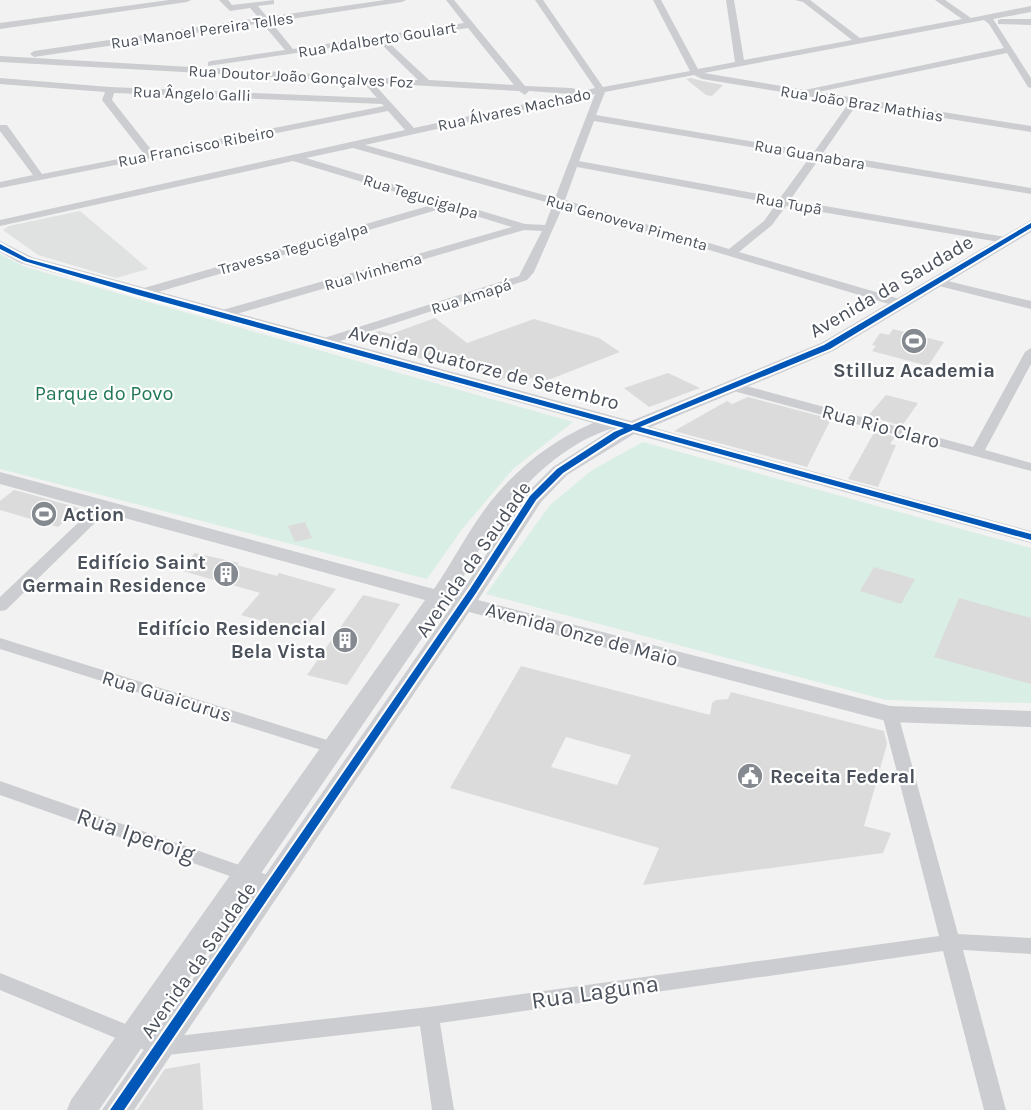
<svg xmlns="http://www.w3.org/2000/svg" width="1031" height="1110" font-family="Karla,sans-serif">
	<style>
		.education { fill: #e0e1e1 }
		.green { fill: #d9eee4 }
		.building { fill: #dbdbdc; fill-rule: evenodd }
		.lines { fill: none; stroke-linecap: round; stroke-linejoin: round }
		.street { fill: #cccdd0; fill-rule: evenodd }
		.secondary { fill: #cdced1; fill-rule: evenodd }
		.cycleway-casing { stroke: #fff; stroke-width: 4 }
		.cycleway { fill: #0057b8; fill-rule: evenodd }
		.labels { text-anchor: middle; stroke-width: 4.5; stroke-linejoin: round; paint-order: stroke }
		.far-street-label { font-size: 16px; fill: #4b525c; stroke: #fff }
		.street-label { font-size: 20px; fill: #4b525c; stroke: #fff }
		.poi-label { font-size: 20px; font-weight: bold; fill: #4b525c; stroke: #fff; text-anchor: start }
		.park-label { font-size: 20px; fill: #227757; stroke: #fff }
		.near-street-label { font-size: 24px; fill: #4b525c; stroke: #fff }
	</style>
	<rect width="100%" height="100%" fill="#f2f2f2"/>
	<path class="education" d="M80,211L132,255L148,269L116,278L38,255L3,230L9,226Z"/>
	<g class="green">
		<path d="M0,254L25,267L573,422L513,469L463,528L427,579L0,469Z"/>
		<path d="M643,442L1031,548V703L886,700L486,594L550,505L592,470Z"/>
	</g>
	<g class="building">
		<path d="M691,78L702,81L723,85L712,96L706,95L686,79Z"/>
		<path d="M435,318L467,343L534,319L599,338L620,352L538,384L532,378L529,379L525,377L511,382L505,378L499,381L496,377L390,351L370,334L379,331L391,334Z"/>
		<path d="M893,329L944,342L928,366L872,351L876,346L872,345L880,333L889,335Z"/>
		<path d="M668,373L700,388L649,407L624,388Z"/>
		<path d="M886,395L918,403L902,426L868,416Z"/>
		<path d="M748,397L831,419L807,467L674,431L727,401L732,404Z"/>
		<path d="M875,431L895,437L890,444L896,445L878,487L848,479Z"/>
		<path d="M14,490L33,495L79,508L58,527L0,510V501Z"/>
		<path d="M305,522L312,538L295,542L288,526Z"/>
		<path d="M195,553L239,563L237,565L277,576L279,573L336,589L302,632L241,615L260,593L179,570Z"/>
		<path d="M874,567L915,579L901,604L860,591Z"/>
		<path d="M363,595L400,604L347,685L307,675Z"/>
		<path d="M959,598L1031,618V684L934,657Z"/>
		<path d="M521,666L710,715L712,703L716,700L728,699L731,692L884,731L887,744L864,826L891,833L883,853L643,885L659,848L450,788ZM566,737L631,755L617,785L551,767Z"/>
		<path d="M200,1063L203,1110H137L165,1069Z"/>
	</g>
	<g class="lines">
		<g class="street">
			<path d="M169,0H191L187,2L0,29V23Z"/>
			<path d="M219,0H228L232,5L274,0V4L258,6L267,17L385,0H406L402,2L271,22L293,49L464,23L446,0H454L525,86L572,88L575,89V93L595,88L535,0H543L603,87L690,71L653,0H661L698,69L735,62L726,0H734L744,60L852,40L803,2L795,0H810L860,38L962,19L935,0H945L971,18L1031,6V12L993,19L1031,78V88L1028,87L1007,53L818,92L1031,126V132L857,104L823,153L1031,188V194L819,159L790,200L1005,237L1011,240L1005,243L786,206L772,225L739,252L903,300V306L899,307L563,206L534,272L527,280L325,346L321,345L319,342L321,339L519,276L542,231L524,230L223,318L219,317V311L512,227L447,207L141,297L135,293L137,290L435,204L293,161L0,226V220L405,130L388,111L0,188V182L33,175L0,131V125H7L42,174L144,154L102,100L105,92L0,84V78L110,87L377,98L363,82L0,62V56L418,80L378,41L208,66V62L211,61L285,50L262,23L34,57L30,54L34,51L259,18L250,8L230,11ZM984,20L989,24L1004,48L805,90L704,73ZM468,28L514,85L429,80L386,40ZM694,75L702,79L849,103L814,152L596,115L605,92ZM373,83L519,91L525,95L529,91L571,94L414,128ZM114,93L382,104L384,106L153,152L112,100ZM595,94L555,198L365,145ZM594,121L810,157L780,198L579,161ZM353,148L553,204L545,225L525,224L306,158ZM577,167L776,204L764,221L729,249L565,200Z"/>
			<path d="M1001,19H1031V25L998,24V20Z"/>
			<path d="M935,278L1031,301V309L931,284V280Z"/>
			<path d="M1031,348V364L985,450L1031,463V471L726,389L725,386L731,382L973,447L1025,352Z"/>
			<path d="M104,502L109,503L111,506L109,509L6,610L0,611V597L99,503Z"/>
			<path d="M0,638L340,744L343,748L340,752L334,754L0,649Z"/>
			<path d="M890,708L896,710L898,714L958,934L1031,938V954L963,950L1006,1110H984L943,951L440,1023L454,1110H432L420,1026L159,1056L0,990V973L160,1038L429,1007L939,936L882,714L884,710Z"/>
			<path d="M0,781L279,879L281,884L279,889L272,891L0,795Z"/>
		</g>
		<path class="secondary" d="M1031,220V232L833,351L651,427L1031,531V543L634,434L567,475L541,502L478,600L890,706L1031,711V727L890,722L469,612L134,1110H102L451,607L444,606L99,1110H67L71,1100L425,600L0,484V472L434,589C450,566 462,542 478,519C506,477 546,443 593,423L20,263L0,252V241L32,257L631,421L821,343ZM614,428L553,467L526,494L459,596L452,594C470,568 483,540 501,515C527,479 570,440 614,428Z"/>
		<g class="cycleway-casing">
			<path id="cycleway" d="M1031,223V228L830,349L640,427L1031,534V540L633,430L620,436L563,473L536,500L476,593L124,1110H110L470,589L530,496L557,469L614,432L624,428L138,295L24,261L0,249V244L28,259L144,291L632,425L824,345Z"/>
		</g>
		<use href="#cycleway" class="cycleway"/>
	</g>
	<defs>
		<g id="stadium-disc" transform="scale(1.35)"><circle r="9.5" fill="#858a90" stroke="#fff"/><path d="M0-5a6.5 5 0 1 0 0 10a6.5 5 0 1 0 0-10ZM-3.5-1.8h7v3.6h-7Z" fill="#fff"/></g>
		<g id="building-disc" transform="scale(1.35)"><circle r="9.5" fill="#858a90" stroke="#fff"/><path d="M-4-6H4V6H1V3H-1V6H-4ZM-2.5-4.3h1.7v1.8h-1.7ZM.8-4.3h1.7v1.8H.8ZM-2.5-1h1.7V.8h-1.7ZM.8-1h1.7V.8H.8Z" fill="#fff"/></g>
		<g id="civic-disc" transform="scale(1.35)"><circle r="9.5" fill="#858a90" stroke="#fff"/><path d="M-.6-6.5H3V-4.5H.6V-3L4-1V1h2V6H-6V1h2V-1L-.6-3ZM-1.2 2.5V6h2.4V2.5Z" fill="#fff"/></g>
	</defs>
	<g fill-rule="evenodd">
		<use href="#stadium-disc" x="914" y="341"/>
		<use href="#stadium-disc" x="44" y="514"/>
		<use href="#building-disc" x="226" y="574"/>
		<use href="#building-disc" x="345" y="640"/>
		<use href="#civic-disc" x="750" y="776"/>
	</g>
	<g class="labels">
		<g class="far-street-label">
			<text transform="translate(202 30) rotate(-8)" y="6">Rua Manoel Pereira Telles</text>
			<text transform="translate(377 39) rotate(-9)" y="6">Rua Adalberto Goulart</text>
			<text transform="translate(301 76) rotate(3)" y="6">Rua Doutor João Gonçalves Foz</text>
			<text transform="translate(192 93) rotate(2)" y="6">Rua Ângelo Galli</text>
			<text transform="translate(862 103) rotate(9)" y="6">Rua João Braz Mathias</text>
			<text transform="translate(514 109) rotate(-12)" y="6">Rua Álvares Machado</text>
			<text transform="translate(196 146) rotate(-11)" y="6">Rua Francisco Ribeiro</text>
			<text transform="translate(810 154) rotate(10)" y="6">Rua Guanabara</text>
			<text transform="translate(421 196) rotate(17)" y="6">Rua Tegucigalpa</text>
			<text transform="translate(789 203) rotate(10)" y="6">Rua Tupã</text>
			<text transform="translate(627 222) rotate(16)" y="6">Rua Genoveva Pimenta</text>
			<text transform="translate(293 248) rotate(-16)" y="6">Travessa Tegucigalpa</text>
			<text transform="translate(373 271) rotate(-16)" y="6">Rua Ivinhema</text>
			<text transform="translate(471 296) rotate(-18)" y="6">Rua Amapá</text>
		</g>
		<g class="street-label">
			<text transform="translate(891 286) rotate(-30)" y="7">Avenida da Saudade</text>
			<text transform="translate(484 367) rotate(15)" y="7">Avenida Quatorze de Setembro</text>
			<text transform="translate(881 426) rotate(15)" y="7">Rua Rio Claro</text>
			<text transform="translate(473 559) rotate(-55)" y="7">Avenida da Saudade</text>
			<text transform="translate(582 634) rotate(15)" y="7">Avenida Onze de Maio</text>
			<text transform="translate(167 696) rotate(17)" y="7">Rua Guaicurus</text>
			<text transform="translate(198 960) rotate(-55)" y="7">Avenida da Saudade</text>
		</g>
		<g class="poi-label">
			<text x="914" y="377" text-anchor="middle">Stilluz Academia</text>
			<text x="63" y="521">Action</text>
			<text x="206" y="569" text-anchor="end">Edifício Saint<tspan x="206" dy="23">Germain Residence</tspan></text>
			<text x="326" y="635" text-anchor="end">Edifício Residencial<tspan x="326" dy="23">Bela Vista</tspan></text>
			<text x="770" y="783">Receita Federal</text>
		</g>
		<g class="park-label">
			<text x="104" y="400">Parque do Povo</text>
		</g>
		<g class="near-street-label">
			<text transform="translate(136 835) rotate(19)" y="8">Rua Iperoig</text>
			<text transform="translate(595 992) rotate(-8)" y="8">Rua Laguna</text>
		</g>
	</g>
</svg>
